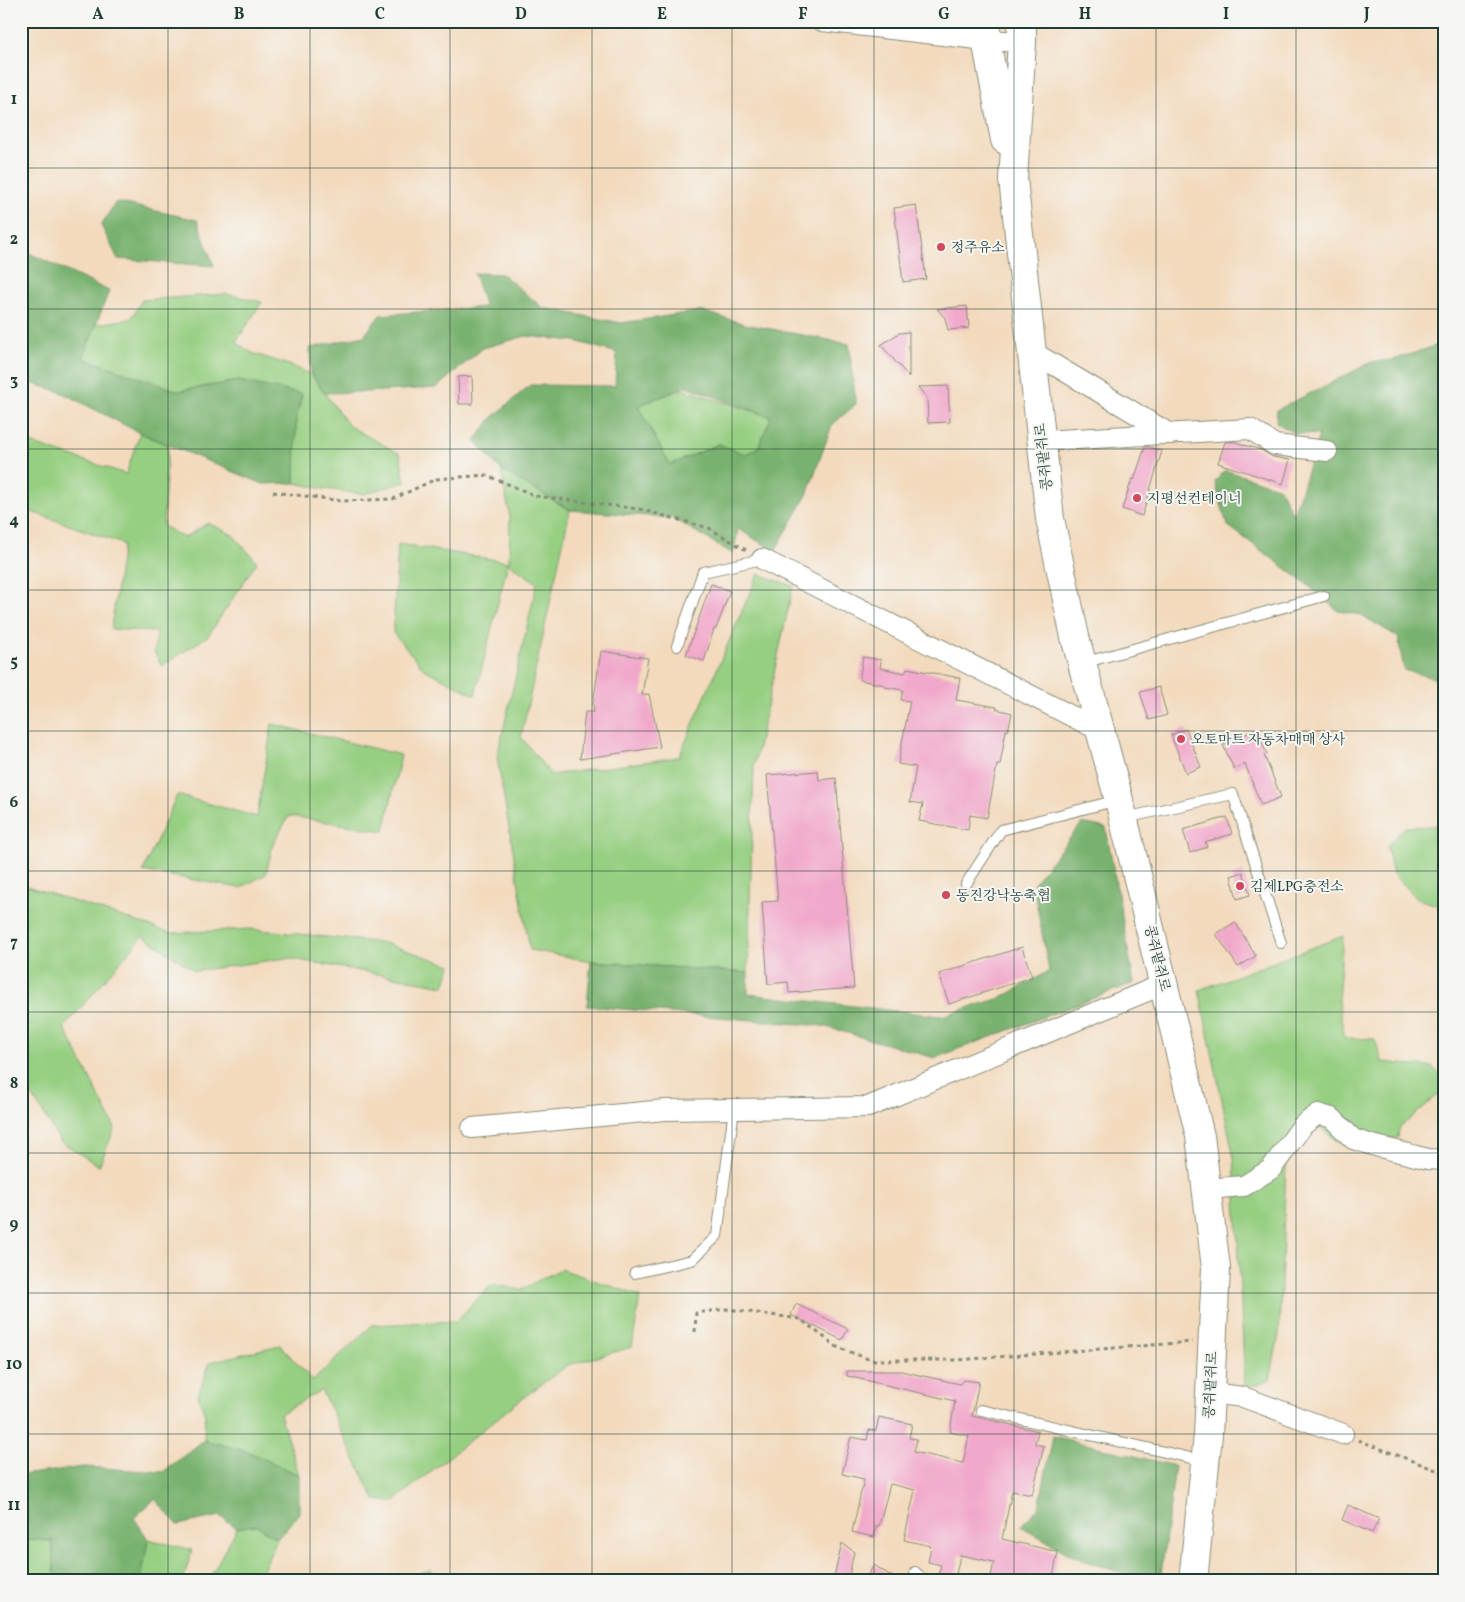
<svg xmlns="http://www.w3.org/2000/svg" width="1465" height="1602" font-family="Vollkorn,'Noto Serif KR',serif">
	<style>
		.green { fill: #97cf82; stroke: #5b865b }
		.forest { fill: #79b270; stroke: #4c7852; fill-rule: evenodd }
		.building { fill: #f1a9cb }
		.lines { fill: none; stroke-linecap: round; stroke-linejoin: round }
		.lane-casing { stroke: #898c78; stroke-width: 12 }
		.street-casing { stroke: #898c78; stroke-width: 22 }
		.secondary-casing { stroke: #898c78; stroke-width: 30 }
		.path { stroke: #898c78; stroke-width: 3; stroke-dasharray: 4 4; stroke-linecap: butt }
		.lane { stroke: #fff; stroke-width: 10 }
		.street { stroke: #fff; stroke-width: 20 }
		.secondary { stroke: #fff; stroke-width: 28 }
		.grid { fill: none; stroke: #1f3d34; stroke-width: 1; stroke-opacity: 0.55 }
		.poi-dot { fill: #d1495b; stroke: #f6f6f2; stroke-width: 2 }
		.labels { text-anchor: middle; stroke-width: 4; stroke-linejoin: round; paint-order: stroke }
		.poi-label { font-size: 14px; fill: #1f3d34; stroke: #f6f6f2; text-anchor: start }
		.street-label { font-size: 14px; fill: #1f3d34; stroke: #f6f6f2 }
		.neatline { fill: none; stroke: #1f3d34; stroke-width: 2 }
		.grid-label { font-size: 16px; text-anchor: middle; font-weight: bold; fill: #1f3d34 }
	</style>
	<rect width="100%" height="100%" fill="#f6f6f2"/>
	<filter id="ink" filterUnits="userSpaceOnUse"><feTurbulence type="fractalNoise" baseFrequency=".02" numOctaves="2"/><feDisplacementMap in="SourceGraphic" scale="10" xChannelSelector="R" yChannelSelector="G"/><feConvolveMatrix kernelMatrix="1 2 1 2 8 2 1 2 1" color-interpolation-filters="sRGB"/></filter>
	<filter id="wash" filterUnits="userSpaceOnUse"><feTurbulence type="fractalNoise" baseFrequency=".0096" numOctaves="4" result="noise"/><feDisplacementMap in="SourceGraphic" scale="20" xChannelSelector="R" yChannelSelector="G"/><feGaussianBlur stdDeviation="1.12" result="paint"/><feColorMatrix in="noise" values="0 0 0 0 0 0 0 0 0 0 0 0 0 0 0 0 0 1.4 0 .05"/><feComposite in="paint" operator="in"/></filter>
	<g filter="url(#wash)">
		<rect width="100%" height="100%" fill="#f3dabd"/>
		<g class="green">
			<path d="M227,294L262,302L236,342L252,353L292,366L311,374L349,426L400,454L405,482L364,494L325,489L295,483L296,419L302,395L239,381L178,391L82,358L96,324L131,319L142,300Z"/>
			<path d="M682,389L772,417L758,448L745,455L719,444L670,465L637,406Z"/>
			<path d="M140,433L168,445L163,526L184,538L208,523L233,535L257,562L208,636L162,666L154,652L157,632L111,629L123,544L29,511L21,519V440L126,474Z"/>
			<path d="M501,470L570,510L521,737L551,775L679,757L758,574L793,586L754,766L748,973L591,961L530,950L497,757L537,583L508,563L475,695L424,669L393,633L398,544L509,562L510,517Z"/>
			<path d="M272,724L401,755L384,831L289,816L273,844L266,874L240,888L143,871L177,795L257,817Z"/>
			<path d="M1444,820V906L1443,907L1418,899L1393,874L1387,846L1405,827L1434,826Z"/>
			<path d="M21,884L171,933L251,929L384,943L451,965L444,986L287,958L195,971L143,936L64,1027L115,1128L99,1166L60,1141L21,1077Z"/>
			<path d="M1343,936L1338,1001L1345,1038L1375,1039L1382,1062L1432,1067L1444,1078V1090L1399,1128L1398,1138L1338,1142L1316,1124L1286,1166L1279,1334L1270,1380L1245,1388L1234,1158L1199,990Z"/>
			<path d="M561,1269L640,1296L632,1347L568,1365L516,1403L393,1502L375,1500L321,1390L280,1414L299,1475L249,1452L204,1440L205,1415L198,1395L210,1362L280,1345L313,1381L372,1325L456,1321L492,1284L520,1290Z"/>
			<path d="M256,1524L277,1539L260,1577L256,1581H213L210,1577L237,1528Z"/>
			<path d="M21,1539L52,1541L55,1579L48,1581H21Z"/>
			<path d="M148,1539L192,1550L183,1581H141Z"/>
			<path d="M430,1570L443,1581H395Z"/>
		</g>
		<g class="forest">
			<path d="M116,202L197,220L214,266L118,259L101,225Z"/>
			<path d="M21,252H27L109,291L83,358L178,391L239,381L302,394L296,419L295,483L263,484L140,433L61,392L21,380Z"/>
			<path d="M474,273L502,274L543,308L621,323L701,311L745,324L849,344L856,404L832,425L807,495L775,551L738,529L733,554L673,518L570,510L501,470L475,441L492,418L530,385L615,386L617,353L575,341L526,336L483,348L436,388L364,392L324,393L311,374L310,348L364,336L380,315L485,307ZM686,386L771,417L758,448L745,454L719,444L670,465L638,406Z"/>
			<path d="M1444,343V681L1404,670L1398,637L1361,615L1338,611L1304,582L1227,525L1215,482L1225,470L1280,488L1293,515L1319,435L1293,433L1276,422L1277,410L1372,362L1393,360Z"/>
			<path d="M1082,823L1106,828L1134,983L935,1058L823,1026L587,1006L591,961L748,973V994L941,1016L1001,998L1049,971L1033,884Z"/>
			<path d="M1053,1436L1175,1466L1161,1574H1124L1074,1557L1021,1526L1039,1507Z"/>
			<path d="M204,1440L249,1452L299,1475V1513L277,1539L256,1525L237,1528L220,1516L178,1525L155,1499L134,1518L148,1539L141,1581H94L69,1573L55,1579L52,1541L21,1539V1475L84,1467L163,1472Z"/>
		</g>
		<g id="blocks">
			<g class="building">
				<path d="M916,205L926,279L903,282L894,208Z"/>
				<path d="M967,306L969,328L948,330L945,318L937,309Z"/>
				<path d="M909,332V377L881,345L899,333Z"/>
				<path d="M472,376L473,404H459L458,377Z"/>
				<path d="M948,386L950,422L928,423L927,398L918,387Z"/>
				<path d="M1225,442H1235L1261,450L1273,457L1290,460L1283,484L1218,463Z"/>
				<path d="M1145,447H1149L1162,451L1142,516L1122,509L1132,479L1134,480Z"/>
				<path d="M711,584L730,591L716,629H714L704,661L686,655Z"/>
				<path d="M601,651L648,658L642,695L649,694L660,747L580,759L585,712H594L593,704Z"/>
				<path d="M863,657L881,660L880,668L905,673L907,668L960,678L956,700L997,707L996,709L1012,713L1008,731L1006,730L1000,765H997L987,818L970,815L968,830L919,821L923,804L910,802L916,767L898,764L910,701L901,700L903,690L885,687V685L859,680Z"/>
				<path d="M1159,687L1167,715L1149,720L1140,692Z"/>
				<path d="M1186,729L1201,767L1186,773L1171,735Z"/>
				<path d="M1256,729L1267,754L1264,755L1281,797L1261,805L1245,764L1234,769L1223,745Z"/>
				<path d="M818,771L819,780L836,778L854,988L789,993L788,982L768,984L762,902L778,901L767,775Z"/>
				<path d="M1227,817L1232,834L1205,842L1207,847L1190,853L1183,830Z"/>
				<path d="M1243,872L1250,895L1237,899L1231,876Z"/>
				<path d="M1235,922L1256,956L1238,967L1216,934Z"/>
				<path d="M1022,947L1032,977L949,1004L939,974Z"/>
				<path d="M796,1304L848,1329L842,1340L791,1315Z"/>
				<path d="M847,1371H901L960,1384L963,1380L979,1382L972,1416L1038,1431L1035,1444L1044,1446L1032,1495L1012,1491L1002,1539L1058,1552L1052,1581H990L994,1562L960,1555L955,1579L938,1576L941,1565L928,1562L931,1546L904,1540L915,1490L890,1484L879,1526H876L874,1537L852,1532L864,1479L842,1474L851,1437L867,1440L869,1430L876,1431L879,1417L912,1424L909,1438L917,1439L914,1452L963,1463L969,1436L950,1432L955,1401L847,1376Z"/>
				<path d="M1348,1505L1379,1519L1372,1533L1342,1520Z"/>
				<path d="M842,1543L854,1552L848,1581H833Z"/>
				<path d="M874,1565L899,1581H864Z"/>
			</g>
		</g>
	</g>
	<g filter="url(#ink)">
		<use href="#blocks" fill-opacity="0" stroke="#898c78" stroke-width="1"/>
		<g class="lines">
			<g class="lane-casing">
				<g id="lane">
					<path d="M677,646L703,572L762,559"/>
					<path d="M1083,663L1324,596"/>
					<path d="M1125,818L1233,794L1281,943"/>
					<path d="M966,884L1001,830L1118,800"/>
					<path d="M635,1273L692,1260L717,1236L734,1109"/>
					<path d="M981,1410L1204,1461"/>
					<path d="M915,1572L925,1581"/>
				</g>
			</g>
			<g class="street-casing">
				<g id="street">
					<path d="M822,21L986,40L1022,42"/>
					<path d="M1031,351L1170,434"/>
					<path d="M1041,441L1250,429L1275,445L1327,451"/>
					<path d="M762,559L1099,730"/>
					<path d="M472,1128L665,1110L868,1107L1164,984"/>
					<path d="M1206,1189L1244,1186L1271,1169L1303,1125L1318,1114L1332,1118L1353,1139L1372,1145L1428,1159L1444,1160"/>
					<path d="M1210,1393L1243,1397L1343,1434"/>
				</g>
			</g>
			<g class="secondary-casing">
				<g id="secondary">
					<path d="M986,21V40L1005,140"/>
					<path d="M1022,21V42L1013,179L1050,519L1075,637L1119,800L1200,1136L1216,1268L1208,1435L1193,1581"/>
				</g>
			</g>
			<g class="path">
				<path d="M273,492L343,501L393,499L436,479L486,475L536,496L639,509L709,528L746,550"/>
				<path d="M695,1332L696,1313L727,1309L800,1319L837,1347L871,1360H957L1192,1342"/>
				<path d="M1358,1440L1444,1473"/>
			</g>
			<use href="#lane" class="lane"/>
			<use href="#street" class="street"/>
			<use href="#secondary" class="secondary"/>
		</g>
	</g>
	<path class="grid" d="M168,21V1581M310,21V1581M450,21V1581M592,21V1581M732,21V1581M874,21V1581M1014,21V1581M1156,21V1581M1296,21V1581M21,168H1444M21,309H1444M21,449H1444M21,590H1444M21,731H1444M21,871H1444M21,1012H1444M21,1153H1444M21,1293H1444M21,1434H1444"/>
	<g class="poi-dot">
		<circle cx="941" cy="247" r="5"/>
		<circle cx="1137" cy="498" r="5"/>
		<circle cx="1181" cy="739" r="5"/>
		<circle cx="1240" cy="886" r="5"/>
		<circle cx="946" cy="895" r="5"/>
	</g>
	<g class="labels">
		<g class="poi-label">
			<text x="951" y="252">정주유소</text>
			<text x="1147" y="503">지평선컨테이너</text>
			<text x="1191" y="744">오토마트 자동차매매 상사</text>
			<text x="1250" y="891">김제LPG충전소</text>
			<text x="956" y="900">동진강낙농축협</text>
		</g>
		<g class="street-label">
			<text transform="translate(1043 457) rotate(-96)" y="5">콩쥐팥쥐로</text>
			<text transform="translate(1158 958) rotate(76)" y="5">콩쥐팥쥐로</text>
			<text transform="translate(1210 1385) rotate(-87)" y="5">콩쥐팥쥐로</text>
		</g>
	</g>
	<rect width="1465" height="1602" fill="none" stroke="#f6f6f2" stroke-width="55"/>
	<rect x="28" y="28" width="1410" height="1546" class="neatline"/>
	<g class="grid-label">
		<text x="98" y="19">A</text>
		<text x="239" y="19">B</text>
		<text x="380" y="19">C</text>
		<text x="521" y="19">D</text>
		<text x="662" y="19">E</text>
		<text x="803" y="19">F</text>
		<text x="944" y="19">G</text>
		<text x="1085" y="19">H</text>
		<text x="1226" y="19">I</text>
		<text x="1367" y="19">J</text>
		<text x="14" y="104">1</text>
		<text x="14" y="244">2</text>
		<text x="14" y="385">3</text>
		<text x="14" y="525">4</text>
		<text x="14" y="666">5</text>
		<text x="14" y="807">6</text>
		<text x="14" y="947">7</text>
		<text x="14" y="1088">8</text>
		<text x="14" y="1229">9</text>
		<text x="14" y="1369">10</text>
		<text x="14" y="1510">11</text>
	</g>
</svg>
